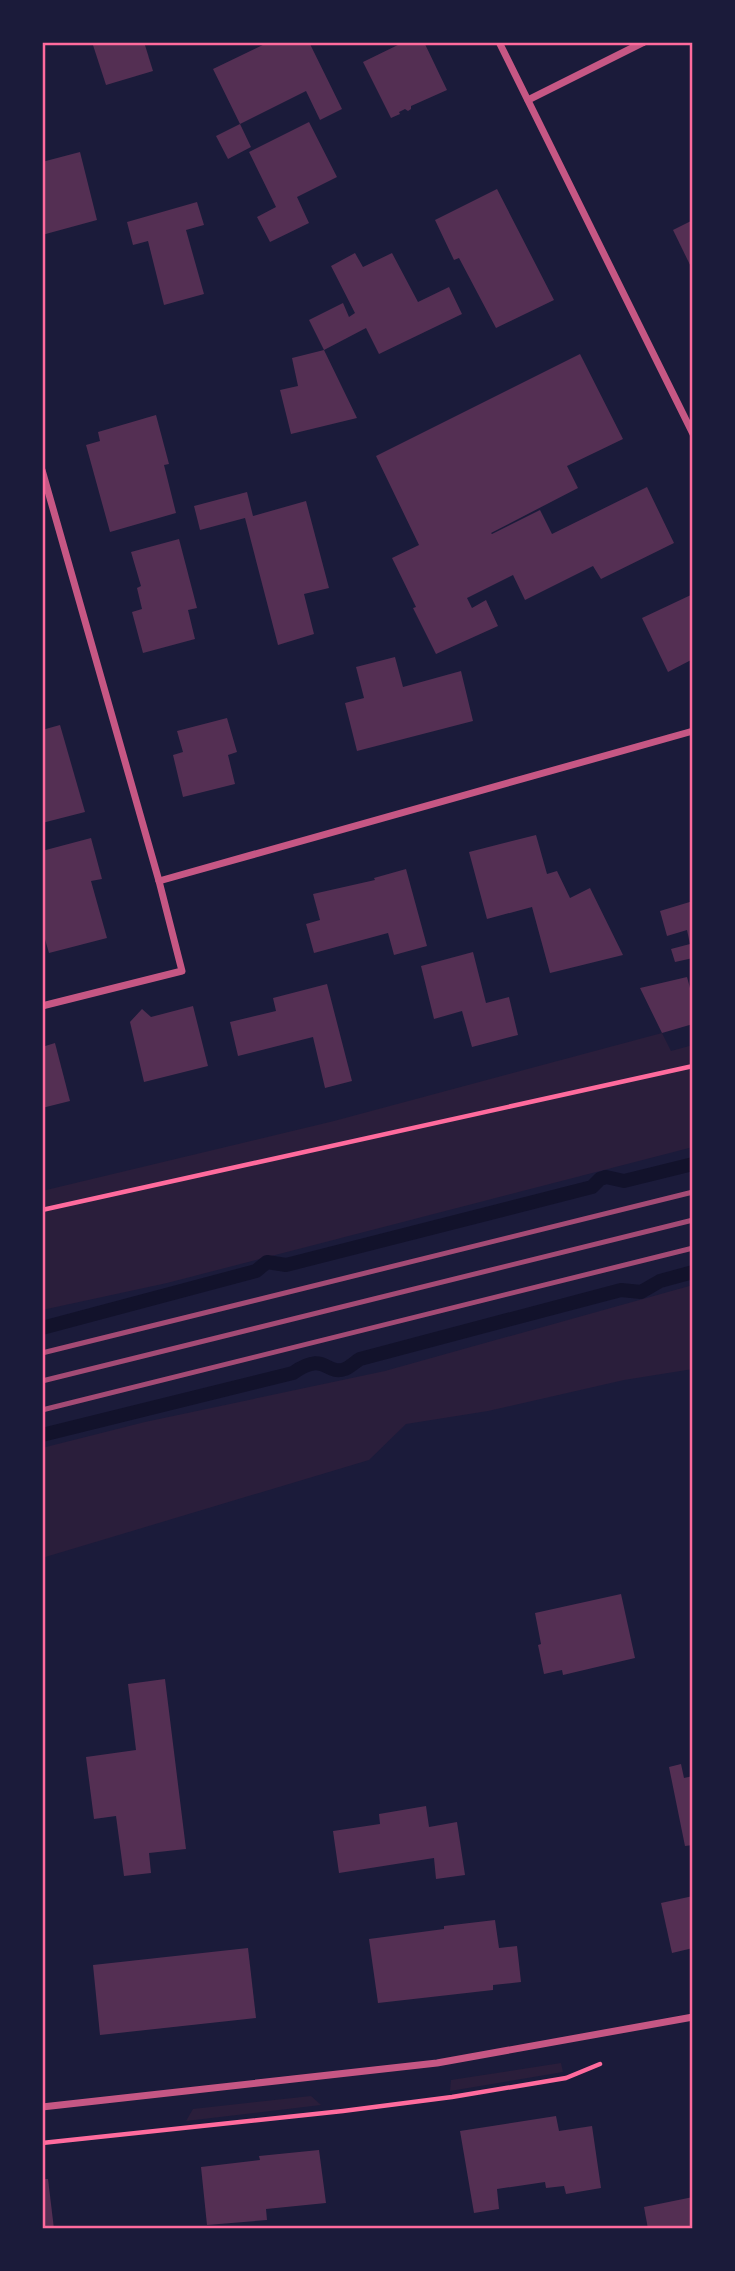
<svg xmlns="http://www.w3.org/2000/svg" width="735" height="2271" font-family="'Times New Roman',serif">
	<style>
		.green { fill: #2a1e3b }
		.lines { fill: none; stroke-linecap: round; stroke-linejoin: round }
		.stream { stroke: #12122b; stroke-width: 14 }
		.building { fill: #542f53 }
		.path { stroke: #ff6b9d; stroke-width: 4.5 }
		.minor { stroke: #c65784; stroke-width: 7 }
		.rail { stroke: #a44b75; stroke-width: 5 }
		.neatline { fill: none; stroke: #ff6b9d; stroke-width: 2.5 }
	</style>
	<rect width="100%" height="100%" fill="#1b1b3a"/>
	<g class="green">
		<path d="M662,1033L671,1051L693,1045V1147L167,1283L42,1310V1191L334,1121Z"/>
		<path d="M693,1285V1369L624,1380L488,1411L406,1424L369,1460L42,1558V1448L145,1422L385,1371Z"/>
		<path d="M561,2063L563,2072L450,2091L451,2080Z"/>
		<path d="M311,2096L321,2105L186,2121L193,2109Z"/>
	</g>
	<g class="lines">
		<g class="stream">
			<path d="M42,1328L256,1271L267,1262L286,1265L592,1187L600,1179L606,1177L624,1181L693,1164"/>
			<path d="M42,1435L293,1373C326,1350 325,1376 345,1369C350,1367 355,1362 360,1359L621,1290L641,1292L660,1281L693,1272"/>
		</g>
	</g>
	<g class="building">
		<path d="M92,42H144L153,71L106,85Z"/>
		<path d="M269,42H309L342,109L320,120L306,91L240,124L213,69Z"/>
		<path d="M404,42H424L447,90L411,106V109L408,111L405,109L399,112L400,114L391,118L363,62Z"/>
		<path d="M309,122L337,177L297,197L309,223L270,242L257,217L276,207L249,152Z"/>
		<path d="M240,124L251,147L228,159L216,136Z"/>
		<path d="M80,152L97,220L42,235V162Z"/>
		<path d="M497,189L554,300L496,328L459,258L454,260L435,220Z"/>
		<path d="M197,202L204,225L186,230L204,294L164,305L148,241L133,245L127,222Z"/>
		<path d="M693,220V271L673,230Z"/>
		<path d="M355,253L363,267L392,253L418,302L449,287L462,314L379,354L366,328L324,350L309,320L343,303L349,317L355,313L331,266Z"/>
		<path d="M324,350L357,418L291,434L280,390L298,386L292,358Z"/>
		<path d="M580,354L623,439L567,466L578,488L491,533L492,534L540,510L552,534L647,487L674,543L601,579L593,566L525,600L513,575L467,598L472,608L486,600L498,626L436,654L413,608L416,607L392,558L419,545L376,456Z"/>
		<path d="M156,415L169,464L164,465L176,513L110,532L86,445L100,441L98,432Z"/>
		<path d="M247,492L253,516L306,501L329,588L304,594L314,634L278,645L245,518L200,530L194,506Z"/>
		<path d="M179,539L197,608L188,610L195,639L143,653L132,612L142,609L137,588L141,586L131,552Z"/>
		<path d="M693,594V659L668,672L642,618Z"/>
		<path d="M395,657L403,687L461,671L473,721L357,751L345,703L364,698L356,667Z"/>
		<path d="M227,718L237,752L228,755L235,784L183,797L173,755L183,752L177,731Z"/>
		<path d="M60,725L85,812L42,823V730Z"/>
		<path d="M536,835L547,874L557,871L570,898L590,888L623,955L550,973L532,907L487,919L469,852Z"/>
		<path d="M91,838L102,879L91,881L107,938L49,953L42,929V851Z"/>
		<path d="M406,869L427,946L394,955L388,933L314,953L306,924L320,920L313,894L375,880L374,878Z"/>
		<path d="M693,901V958L675,962L671,949L690,944L687,930L667,936L660,911Z"/>
		<path d="M473,952L486,1003L509,997L518,1035L472,1047L462,1011L434,1019L421,966Z"/>
		<path d="M687,977L690,988L693,987V1024L662,1033L640,988Z"/>
		<path d="M327,984L352,1081L325,1088L313,1037L238,1056L230,1022L276,1011L273,998Z"/>
		<path d="M193,1006L208,1066L144,1082L130,1022L142,1009L151,1017Z"/>
		<path d="M55,1043L70,1101L42,1108V1047Z"/>
		<path d="M621,1594L635,1658L563,1675L562,1670L544,1674L538,1645L541,1644L535,1613Z"/>
		<path d="M165,1679L186,1849L149,1853L151,1873L124,1876L116,1816L94,1819L86,1757L136,1750L128,1684Z"/>
		<path d="M681,1764L684,1778L693,1776V1845L685,1846L669,1767Z"/>
		<path d="M426,1806L429,1827L457,1822L465,1875L436,1879L434,1858L339,1873L333,1831L380,1824L379,1814Z"/>
		<path d="M693,1896V1948L672,1953L661,1903Z"/>
		<path d="M495,1920L499,1948L517,1946L521,1982L493,1985V1990L378,2003L369,1939L444,1929V1926Z"/>
		<path d="M248,1948L256,2018L100,2035L93,1965Z"/>
		<path d="M556,2116L559,2131L592,2126L601,2188L566,2194L564,2186L546,2188L545,2182L497,2189L499,2209L474,2213L460,2131Z"/>
		<path d="M319,2150L326,2203L266,2209L267,2220L207,2225L201,2167L260,2160L259,2156Z"/>
		<path d="M42,2179H48L54,2229H42Z"/>
		<path d="M693,2197V2229H648L644,2207Z"/>
	</g>
	<g class="lines">
		<g class="path">
			<path d="M42,1210L693,1066"/>
			<path d="M42,2143L343,2111L452,2097L566,2078L600,2064"/>
		</g>
		<g class="minor">
			<path d="M499,42L693,434"/>
			<path d="M528,100L644,42"/>
			<path d="M42,470L159,881L182,971L42,1006"/>
			<path d="M159,881L693,731"/>
			<path d="M42,2107L437,2063L693,2017"/>
		</g>
		<g class="rail">
			<path d="M42,1353L693,1192"/>
			<path d="M42,1381L693,1220"/>
			<path d="M42,1410L693,1248"/>
		</g>
	</g>
	<rect width="735" height="2271" fill="none" stroke="#1b1b3a" stroke-width="88"/>
	<rect x="44" y="44" width="647" height="2183" class="neatline"/>
</svg>
